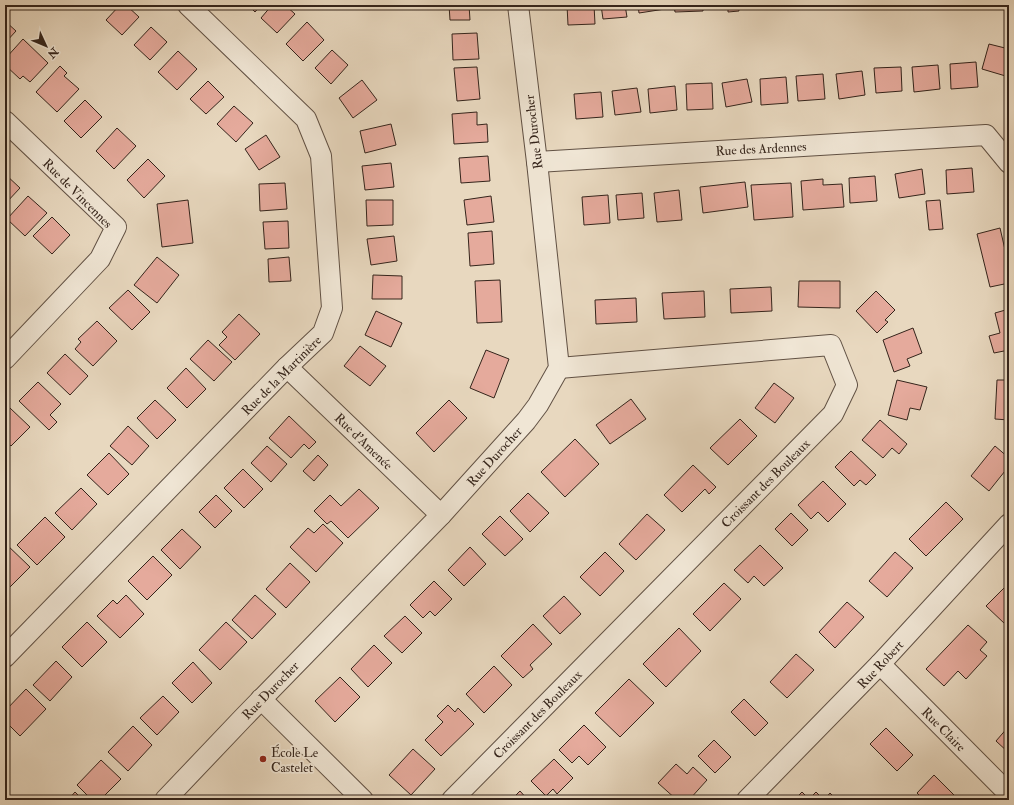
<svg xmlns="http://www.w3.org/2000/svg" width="1014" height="805" font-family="'IM FELL Double Pica',serif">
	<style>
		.building { fill: #e5aa9c; stroke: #34241b }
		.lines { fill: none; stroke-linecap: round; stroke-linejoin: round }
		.minor-casing { stroke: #615144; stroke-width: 22 }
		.minor { stroke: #f0e6d5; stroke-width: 20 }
		.poi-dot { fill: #8f2418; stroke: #f0e6d5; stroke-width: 1.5 }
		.labels { text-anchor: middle; stroke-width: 3.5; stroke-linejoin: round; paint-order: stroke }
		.street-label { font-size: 13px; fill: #34241b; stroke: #f0e6d5 }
		.poi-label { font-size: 13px; fill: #34241b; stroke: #f0e6d5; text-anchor: start }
	</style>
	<rect width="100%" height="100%" fill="#e8d8bf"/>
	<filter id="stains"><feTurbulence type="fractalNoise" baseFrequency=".005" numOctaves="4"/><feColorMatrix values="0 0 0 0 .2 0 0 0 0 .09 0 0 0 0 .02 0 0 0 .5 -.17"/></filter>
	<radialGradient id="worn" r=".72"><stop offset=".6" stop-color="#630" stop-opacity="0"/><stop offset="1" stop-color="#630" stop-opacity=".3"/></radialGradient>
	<g class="building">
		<path d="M120,5H126L139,17L122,35L106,20Z"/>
		<path d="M248,5H261L255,12Z"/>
		<path d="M272,5H285L295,14L277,33L261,18Z"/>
		<path d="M449,5H469L470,20H450Z"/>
		<path d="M567,5H594L595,24L568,25Z"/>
		<path d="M601,5H625L627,17L603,19Z"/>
		<path d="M638,5H664L665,9L639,13Z"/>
		<path d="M674,5H703V11L675,12Z"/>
		<path d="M728,5H738L739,11L728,12Z"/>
		<path d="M5,21L16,31L5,43Z"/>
		<path d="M307,22L324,40L303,61L286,44Z"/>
		<path d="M151,27L167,42L150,60L134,45Z"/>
		<path d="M477,33L479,59L453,60L452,34Z"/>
		<path d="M23,39L48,63L30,82L23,76L20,79L5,65V59Z"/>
		<path d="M989,44L1009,49V77L982,69Z"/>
		<path d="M332,50L348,65L331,84L315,68Z"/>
		<path d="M178,51L197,69L177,90L158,72Z"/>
		<path d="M976,62L978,87L951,89L950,64Z"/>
		<path d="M938,65L940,89L914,92L912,67Z"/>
		<path d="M60,66L67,73L64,76L79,89L57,112L36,92Z"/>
		<path d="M477,67L480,99L457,101L454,68Z"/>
		<path d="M901,67L902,91L876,93L874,68Z"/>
		<path d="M862,71L865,95L839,99L836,74Z"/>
		<path d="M823,74L825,99L798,101L796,76Z"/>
		<path d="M786,77L788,103L761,105L760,79Z"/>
		<path d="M747,79L752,102L726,107L722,83Z"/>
		<path d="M362,80L377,100L353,118L339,98Z"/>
		<path d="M208,81L224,97L206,114L190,99Z"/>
		<path d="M712,83L713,109L687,110L686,84Z"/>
		<path d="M675,86L677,110L650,113L648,89Z"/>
		<path d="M637,88L641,112L615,115L612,91Z"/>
		<path d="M601,92L603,117L576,119L574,94Z"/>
		<path d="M85,100L102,117L81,138L64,121Z"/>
		<path d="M234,106L253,123L236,142L217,124Z"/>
		<path d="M477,112V125L487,124L488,142L454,144L452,114Z"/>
		<path d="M391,124L396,145L365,153L360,131Z"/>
		<path d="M117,128L136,146L114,169L96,151Z"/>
		<path d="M266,135L280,157L259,170L245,149Z"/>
		<path d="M488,156L490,181L461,183L459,158Z"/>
		<path d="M148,159L165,176L144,198L127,180Z"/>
		<path d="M391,163L394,187L365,190L362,166Z"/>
		<path d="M972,168L974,192L947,194L946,170Z"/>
		<path d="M922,169L925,194L899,198L895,174Z"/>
		<path d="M5,174L20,188L5,204Z"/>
		<path d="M875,176L877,201L850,203L849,178Z"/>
		<path d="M823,179V185L842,184L844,207L803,210L801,181Z"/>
		<path d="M745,182L748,207L703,213L700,187Z"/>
		<path d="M285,183L287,209L260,211L259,184Z"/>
		<path d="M791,183L793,217L754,220L751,185Z"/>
		<path d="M679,190L682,220L657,222L654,193Z"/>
		<path d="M642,193L644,218L618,220L616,195Z"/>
		<path d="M608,195L610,223L584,225L582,197Z"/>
		<path d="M28,196L47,213L25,236L7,219Z"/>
		<path d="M491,196L494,222L467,225L464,200Z"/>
		<path d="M188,200L193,243L162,247L157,204Z"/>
		<path d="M366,200H393V225L367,226Z"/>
		<path d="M940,200L943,229L929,230L926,201Z"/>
		<path d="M52,217L70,235L52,254L33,236Z"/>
		<path d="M288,221L289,248L265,249L263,222Z"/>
		<path d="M1000,228L1009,267V283L990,287L977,234Z"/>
		<path d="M492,231L494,264L470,266L468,233Z"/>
		<path d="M394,236L397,261L371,265L367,239Z"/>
		<path d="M157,257L179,275L157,303L134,285Z"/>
		<path d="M289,257L291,281L269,282L268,259Z"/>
		<path d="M373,275L402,276V299H372Z"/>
		<path d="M500,280L502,322L477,323L475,281Z"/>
		<path d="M799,281H840V308L798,307Z"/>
		<path d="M771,287L772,311L731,313L730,289Z"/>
		<path d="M128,290L150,312L132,330L109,308Z"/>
		<path d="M704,291L705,317L664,319L662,293Z"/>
		<path d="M876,291L895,310L885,320L888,322L877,333L856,311Z"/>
		<path d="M636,298L637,322L596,324L595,300Z"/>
		<path d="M1009,309V350L994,353L989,336L1000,333L995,313Z"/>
		<path d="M376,311L402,323L391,347L365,335Z"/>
		<path d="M239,314L260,334L235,360L219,345L227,337L222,332Z"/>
		<path d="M97,321L117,341L93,366L75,349L81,342L78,339Z"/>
		<path d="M913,328L922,353L907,359L910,366L894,372L883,340Z"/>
		<path d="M208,340L232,362L214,381L190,359Z"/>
		<path d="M360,346L386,366L370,386L344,366Z"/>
		<path d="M486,350L509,359L494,398L470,388Z"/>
		<path d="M65,354L88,376L70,395L47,373Z"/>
		<path d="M186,368L206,389L187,408L167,388Z"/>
		<path d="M897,380L927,387L920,410L910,408L907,420L888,415Z"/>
		<path d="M997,380H1009V420L995,419Z"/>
		<path d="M38,382L61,404L50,415L57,422L49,430L19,401Z"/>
		<path d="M774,383L794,398L775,423L755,408Z"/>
		<path d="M631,399L646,419L610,444L596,425Z"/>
		<path d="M155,400L176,420L157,439L137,418Z"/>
		<path d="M449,400L467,418L434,452L416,433Z"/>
		<path d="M10,408L30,427L11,446L5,441V413Z"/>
		<path d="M289,416L316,442L309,449L304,444L291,458L269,438Z"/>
		<path d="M740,419L757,436L728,465L710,448Z"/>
		<path d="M880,420L907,444L899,454L892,448L883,458L862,440Z"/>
		<path d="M128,426L149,446L132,465L110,446Z"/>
		<path d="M575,439L599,464L565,497L541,472Z"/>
		<path d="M267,446L287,464L271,482L251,463Z"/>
		<path d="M995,446L1009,458V466L989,491L971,476Z"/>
		<path d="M851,451L876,475L866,485L860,480L854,486L835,467Z"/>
		<path d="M109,453L129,474L108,495L87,475Z"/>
		<path d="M318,455L328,465L314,481L303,471Z"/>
		<path d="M693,465L716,487L709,494L705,489L682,512L664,495Z"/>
		<path d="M243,469L263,489L244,508L224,488Z"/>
		<path d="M823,481L846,504L828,522L818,512L811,519L798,505Z"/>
		<path d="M81,488L97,504L72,530L55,513Z"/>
		<path d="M359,489L379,508L348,538L331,521L327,524L314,511L330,495L341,506Z"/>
		<path d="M528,493L549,513L530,532L510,511Z"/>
		<path d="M216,495L232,511L215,528L199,512Z"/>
		<path d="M946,502L963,519L926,556L909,539Z"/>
		<path d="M791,513L808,530L792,546L775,529Z"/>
		<path d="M647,514L665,530L636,560L619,544Z"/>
		<path d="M500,516L523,539L505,556L482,534Z"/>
		<path d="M45,517L65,537L37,565L17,545Z"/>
		<path d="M323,524L343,543L316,572L290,547L308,528L314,533Z"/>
		<path d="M182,529L201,547L180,569L161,550Z"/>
		<path d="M5,543L30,567L5,592Z"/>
		<path d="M760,545L783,568L764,586L754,576L748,583L734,570Z"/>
		<path d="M470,547L486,564L464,586L448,570Z"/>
		<path d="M605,552L624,571L600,596L580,577Z"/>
		<path d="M895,552L913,568L887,597L869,581Z"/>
		<path d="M153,556L172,575L147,600L128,581Z"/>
		<path d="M290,563L310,582L286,608L266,589Z"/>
		<path d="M434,581L452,599L435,616L430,611L423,618L410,605Z"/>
		<path d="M724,583L741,599L710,631L693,614Z"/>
		<path d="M1009,583V620L1005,624L986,606Z"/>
		<path d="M126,595L144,614L120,638L97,616L113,600L117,604Z"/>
		<path d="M255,595L276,614L252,639L232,620Z"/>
		<path d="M564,596L581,614L560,634L543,616Z"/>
		<path d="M847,602L864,617L835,648L819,632Z"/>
		<path d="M405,616L422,633L402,653L384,636Z"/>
		<path d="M87,622L107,642L82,667L62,647Z"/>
		<path d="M226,622L247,642L220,670L199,650Z"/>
		<path d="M533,624L552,644L530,665L533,669L523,678L501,656Z"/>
		<path d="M968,625L987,642L980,650L987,656L966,679L958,671L944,686L926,669Z"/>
		<path d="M679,628L701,651L666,687L643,664Z"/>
		<path d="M374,645L392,663L368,687L351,669Z"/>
		<path d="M796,654L814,670L787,698L770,682Z"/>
		<path d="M56,661L72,677L50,701L33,685Z"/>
		<path d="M193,662L212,683L192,703L172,683Z"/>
		<path d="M494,666L512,685L484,713L466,694Z"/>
		<path d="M340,677L360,697L335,722L315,701Z"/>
		<path d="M629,679L654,703L620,737L595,713Z"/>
		<path d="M26,689L46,709L20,736L5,721V711Z"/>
		<path d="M163,696L179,712L157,735L140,718Z"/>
		<path d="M744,699L768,723L755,736L731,712Z"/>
		<path d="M448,705L455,712L458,708L474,724L441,756L425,740L443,722L437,716Z"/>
		<path d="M584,725L606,747L588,765L579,756L572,763L559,750Z"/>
		<path d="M133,726L152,745L128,771L108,752Z"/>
		<path d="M1009,726V753L996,741Z"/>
		<path d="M886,728L913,755L897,771L870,744Z"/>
		<path d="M714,740L731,757L715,773L698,756Z"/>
		<path d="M413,749L435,769L411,795L389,775Z"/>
		<path d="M554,759L573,778L557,794L553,789L546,796L531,781Z"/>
		<path d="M101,760L121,779L100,800H92L77,785Z"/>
		<path d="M676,764L687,774L693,767L707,780L689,800H677L658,783Z"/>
		<path d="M934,775L959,800H924L917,793Z"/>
		<path d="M520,791L528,800H511Z"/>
		<path d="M75,792L83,800H68Z"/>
		<path d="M802,792L809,799L816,792L824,800L830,793L837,800H794Z"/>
	</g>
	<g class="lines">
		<g class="minor-casing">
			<g id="minor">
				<path d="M5,121L116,227L100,259L5,359"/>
				<path d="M537,162L986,135L1009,163"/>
				<path d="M287,367L441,515"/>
				<path d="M5,657L287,367L323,333L332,308L321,156L306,119L188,5"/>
				<path d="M880,664L1009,794"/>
				<path d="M261,699L363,800"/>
				<path d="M165,800L243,718L441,515L526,421L538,405L559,368L537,162L518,5"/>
				<path d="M452,800L833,414L847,385L831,345L559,368"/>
				<path d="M747,800L880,664L1009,524"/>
			</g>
		</g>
		<use href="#minor" class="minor"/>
	</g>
	<circle class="poi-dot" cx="263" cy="759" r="4"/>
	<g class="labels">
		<g class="street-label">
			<text transform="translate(533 132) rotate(-97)" y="5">Rue Durocher</text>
			<text transform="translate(761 148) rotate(-3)" y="5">Rue des Ardennes</text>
			<text transform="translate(78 193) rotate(45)" y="5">Rue de Vincennes</text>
			<text transform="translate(281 375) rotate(-45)" y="5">Rue de la Martinière</text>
			<text transform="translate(364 441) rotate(44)" y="5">Rue d'Amenée</text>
			<text transform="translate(494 456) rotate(-48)" y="5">Rue Durocher</text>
			<text transform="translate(765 483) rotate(-45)" y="5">Croissant des Bouleaux</text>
			<text transform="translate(880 664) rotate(-47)" y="5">Rue Robert</text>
			<text transform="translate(270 690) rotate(-46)" y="5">Rue Durocher</text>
			<text transform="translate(537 714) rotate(-45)" y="5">Croissant des Bouleaux</text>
			<text transform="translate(944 729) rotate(45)" y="5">Rue Claire</text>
		</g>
		<g class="poi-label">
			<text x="271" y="757">École Le<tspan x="271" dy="15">Castelet</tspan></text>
		</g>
	</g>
	<rect width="1014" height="805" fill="none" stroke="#e8d8bf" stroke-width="20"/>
	<rect x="6" y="6" width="1002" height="793" fill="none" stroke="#34241b" stroke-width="2"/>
	<rect x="10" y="10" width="994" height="785" fill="none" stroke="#34241b"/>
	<g transform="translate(46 46) rotate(134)" stroke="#f0e6d5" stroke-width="3" paint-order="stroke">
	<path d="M0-3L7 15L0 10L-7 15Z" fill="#34241b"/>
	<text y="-6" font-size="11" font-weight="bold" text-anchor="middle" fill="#34241b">N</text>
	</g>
	<rect width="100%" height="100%" filter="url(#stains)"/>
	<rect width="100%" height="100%" fill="url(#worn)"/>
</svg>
